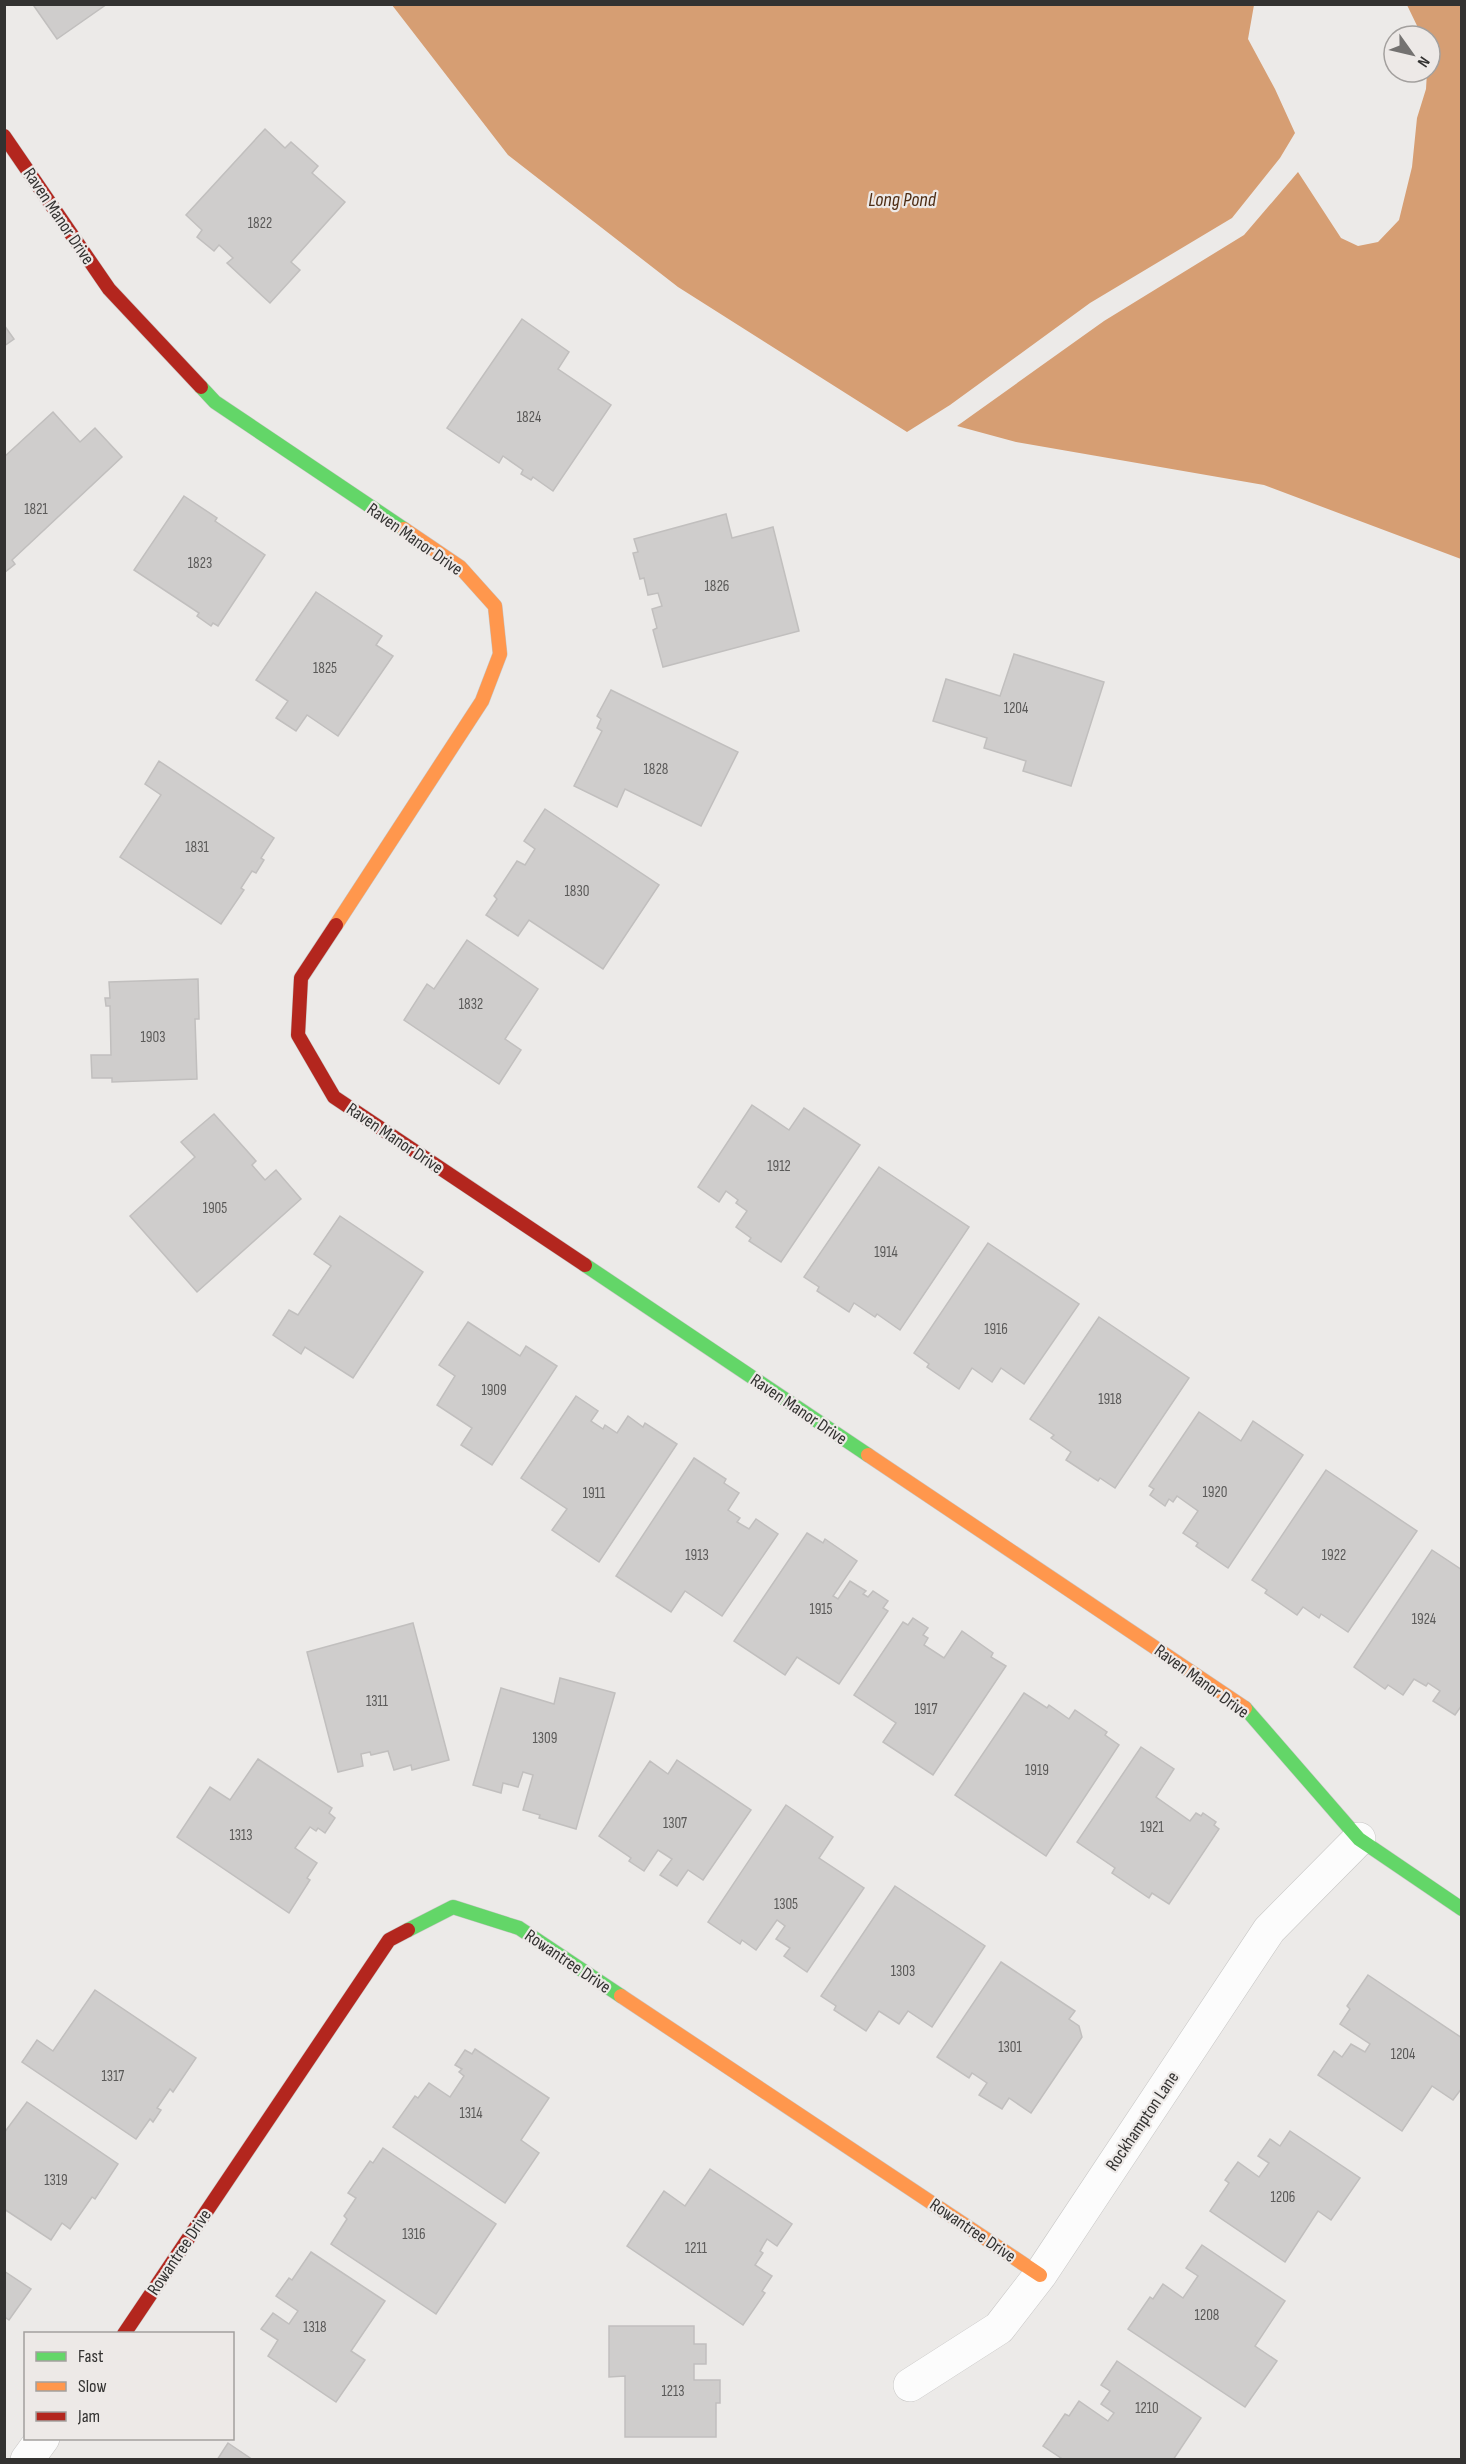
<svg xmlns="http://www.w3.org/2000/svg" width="1466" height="2464" font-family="'Sofia Sans Condensed',sans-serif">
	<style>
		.water { fill: #d69e73 }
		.building { fill: #cfcdcc; stroke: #c1bfbe; stroke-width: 1.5 }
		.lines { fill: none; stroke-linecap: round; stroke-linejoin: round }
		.street-casing { stroke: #c7c6c5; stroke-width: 34 }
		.fast-casing { stroke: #c7c6c5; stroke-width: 15 }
		.slow-casing { stroke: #c7c6c5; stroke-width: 15 }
		.jam-casing { stroke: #c7c6c5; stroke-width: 15 }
		.street { stroke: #fcfcfc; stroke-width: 33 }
		.fast { stroke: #63d668; stroke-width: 14 }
		.slow { stroke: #ff974d; stroke-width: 14 }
		.jam { stroke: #b3261e; stroke-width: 14 }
		.labels { text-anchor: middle; stroke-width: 4.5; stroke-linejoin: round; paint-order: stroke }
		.number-label { font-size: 15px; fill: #5a5958 }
		.street-label { font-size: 18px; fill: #333231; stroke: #ede9e7 }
		.water-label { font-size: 20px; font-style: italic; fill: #4e2d14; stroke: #ede9e7 }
	</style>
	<rect width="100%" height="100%" fill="#eceae8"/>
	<g class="water">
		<path d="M392,5H1254L1248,39L1275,89L1295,133L1280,158L1232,218L1090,303L950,405L907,432L678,287L508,155Z"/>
		<path d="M1407,5H1461V559L1264,485L1016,442L957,426L1104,321L1244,235L1298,172L1341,238L1358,246L1378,242L1399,220L1412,167L1417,118L1426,89L1427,72H1430V36H1422Z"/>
	</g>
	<g class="building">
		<path d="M36,4H107L57,39L34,6Z"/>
		<path d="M265,129L285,148L291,142L318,166L312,173L345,202L291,262L300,270L270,303L227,263L233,258L219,245L214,251L197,237L202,230L186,215Z"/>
		<path d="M522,319L569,352L558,369L611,405L553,491L533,477L531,480L521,474L523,470L503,456L499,463L447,428Z"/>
		<path d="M4,325L14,339L4,346Z"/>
		<path d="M53,412L80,442L95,428L122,457L12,560L15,564L4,573V457Z"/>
		<path d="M184,496L217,518L215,521L265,555L218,626L213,623L211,626L197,616L199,613L134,570Z"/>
		<path d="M726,514L732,538L773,527L799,631L663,667L653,630L657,628L652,609L662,606L658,593L648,595L644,578L640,579L633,553L638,552L634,539Z"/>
		<path d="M316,592L382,636L376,645L393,656L338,736L307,715L296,731L276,718L288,701L256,680Z"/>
		<path d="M1014,654L1104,682L1071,786L1023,771L1026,761L984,748L987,738L933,721L946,679L1000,696Z"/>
		<path d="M611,690L738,752L701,826L625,789L617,807L574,786L602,731L597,728L601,719L597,716Z"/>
		<path d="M159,761L274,838L261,858L264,860L256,873L252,871L241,888L244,890L221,924L120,857L161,795L145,784Z"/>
		<path d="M545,809L659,885L603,969L529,920L518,936L486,915L497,899L494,896L517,861L525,865L535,849L524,841Z"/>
		<path d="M467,940L538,989L505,1039L521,1050L499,1084L404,1020L427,984L434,989Z"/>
		<path d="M198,979L199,1019H195L197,1079L112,1082V1078H92L91,1055H111L110,1006H106L105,998H110L109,982Z"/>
		<path d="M752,1105L789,1130L804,1108L860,1145L781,1262L749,1241L751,1238L736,1227L747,1211L736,1203L738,1200L726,1191L719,1202L698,1187Z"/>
		<path d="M214,1114L256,1161L252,1165L265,1180L276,1170L301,1199L197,1292L130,1216L195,1157L181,1142Z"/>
		<path d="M879,1167L969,1227L900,1330L877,1314L875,1317L854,1303L849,1312L817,1291L819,1287L804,1277Z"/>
		<path d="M340,1216L423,1272L353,1378L305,1347L301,1354L273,1335L289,1310L298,1315L331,1266L314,1254Z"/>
		<path d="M988,1243L1079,1304L1024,1384L1001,1368L992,1382L972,1368L959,1389L927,1367L929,1364L914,1353Z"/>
		<path d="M1099,1317L1189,1378L1115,1488L1100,1478L1098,1481L1066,1460L1071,1452L1051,1438L1054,1435L1030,1419Z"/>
		<path d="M468,1322L520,1356L526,1346L557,1366L492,1465L461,1445L472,1428L437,1405L455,1376L439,1365Z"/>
		<path d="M576,1396L598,1411L591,1421L603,1429L605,1425L617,1433L628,1416L643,1427L645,1423L677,1444L599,1562L552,1530L567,1509L521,1478Z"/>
		<path d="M1199,1412L1241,1441L1253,1421L1303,1455L1228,1568L1196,1546L1198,1543L1183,1533L1198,1511L1177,1496L1173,1502L1169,1499L1165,1506L1150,1495L1154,1489L1149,1486Z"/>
		<path d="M694,1458L726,1479L724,1483L739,1493L728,1510L740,1518L737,1522L749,1529L756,1519L778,1534L722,1616L685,1591L671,1612L616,1576Z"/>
		<path d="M1326,1470L1417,1531L1348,1632L1321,1614L1319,1618L1303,1607L1297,1615L1265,1593L1267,1590L1252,1580Z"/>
		<path d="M807,1533L823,1543L825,1539L857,1561L833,1596L838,1599L850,1581L866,1591L863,1594L868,1597L873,1591L888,1601L883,1608L888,1611L839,1684L797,1657L785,1675L734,1641Z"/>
		<path d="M1432,1550L1462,1570V1705L1455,1715L1433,1701L1440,1691L1428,1683L1426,1686L1414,1679L1403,1695L1388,1685L1385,1689L1354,1667Z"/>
		<path d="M913,1618L928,1628L923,1635L928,1638L924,1645L944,1658L962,1631L993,1653L991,1657L1006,1666L933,1775L883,1742L896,1723L854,1695L903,1622L908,1625Z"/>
		<path d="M413,1623L449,1760L412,1770L411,1765L394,1770L388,1751L371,1755L370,1752L361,1754L363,1766L338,1772L307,1652Z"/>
		<path d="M560,1678L615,1693L576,1829L539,1818L540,1815L523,1810L533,1775L523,1772L518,1787L503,1783L501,1793L473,1785L501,1688L554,1704Z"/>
		<path d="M1024,1693L1047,1708L1049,1705L1069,1719L1075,1710L1107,1732L1105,1735L1119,1745L1046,1856L955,1795Z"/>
		<path d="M1141,1747L1174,1769L1156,1797L1190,1821L1196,1813L1201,1816L1203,1813L1216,1822L1214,1825L1219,1829L1169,1904L1152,1893L1149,1898L1112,1873L1115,1868L1077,1842Z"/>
		<path d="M258,1759L332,1808L329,1813L335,1818L325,1833L318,1828L316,1831L310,1827L295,1848L317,1863L307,1878L310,1880L289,1913L177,1837L210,1787L230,1800Z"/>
		<path d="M677,1760L751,1810L703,1880L688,1870L677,1886L660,1875L672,1859L658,1850L644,1871L629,1861L631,1858L599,1836L650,1761L668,1774Z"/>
		<path d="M786,1805L833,1837L819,1858L864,1888L807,1972L784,1956L790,1948L776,1939L785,1926L777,1920L756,1950L742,1940L740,1944L708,1922Z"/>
		<path d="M895,1886L985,1946L932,2027L908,2011L899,2024L879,2011L866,2031L834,2010L836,2006L821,1996Z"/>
		<path d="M1001,1962L1075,2011L1069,2019L1079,2026L1082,2037L1031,2113L1009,2098L1002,2109L979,2095L987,2083L972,2073L969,2078L937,2057Z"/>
		<path d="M1368,1975L1462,2038V2088L1453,2100L1432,2086L1402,2131L1318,2075L1334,2051L1342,2057L1351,2044L1365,2052L1370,2044L1340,2024L1350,2009L1347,2006Z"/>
		<path d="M95,1990L196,2058L173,2092L170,2089L157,2108L161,2110L153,2122L150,2119L136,2139L22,2062L37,2040L53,2051Z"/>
		<path d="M475,2049L549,2098L521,2140L539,2153L505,2203L393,2127L415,2096L418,2098L429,2083L450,2097L464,2076L459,2072L462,2069L455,2065L465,2050L472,2054Z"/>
		<path d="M27,2102L118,2164L95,2199L92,2197L70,2229L62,2223L51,2240L4,2209V2133Z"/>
		<path d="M1290,2131L1360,2178L1331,2220L1318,2211L1285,2262L1210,2211L1229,2183L1225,2180L1238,2162L1259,2177L1269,2163L1258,2156L1270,2139L1280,2146Z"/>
		<path d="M383,2148L496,2224L436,2314L331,2244L347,2219L344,2216L356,2198L348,2193L370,2161L373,2163Z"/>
		<path d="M710,2169L792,2224L777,2246L767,2239L760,2251L763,2253L755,2265L772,2276L762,2291L765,2293L743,2325L627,2246L664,2191L685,2206Z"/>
		<path d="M1202,2245L1285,2301L1255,2346L1277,2361L1245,2407L1128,2329L1150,2297L1153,2299L1163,2284L1183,2298L1198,2276L1186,2268Z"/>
		<path d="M311,2252L385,2301L351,2351L365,2360L336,2402L268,2356L278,2340L261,2329L273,2313L289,2324L298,2311L276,2296L289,2278L292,2280Z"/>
		<path d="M4,2271L31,2289L9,2320L6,2318L4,2321Z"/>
		<path d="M609,2326H694V2344H706V2364H694V2380H720V2403H716V2437H625V2376L609,2377Z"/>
		<path d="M1117,2361L1201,2418L1173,2460H1064L1043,2446L1065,2414L1069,2416L1079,2401L1108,2421L1114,2413L1101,2404L1110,2391L1101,2385Z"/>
		<path d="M228,2443L253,2460H217Z"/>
	</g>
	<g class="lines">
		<g class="street-casing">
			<g id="street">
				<path d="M910,2385L999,2328L1040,2275L1269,1930L1359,1839"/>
				<path d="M27,2460L43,2438"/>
			</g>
		</g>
		<g class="fast-casing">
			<g id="fast">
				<path d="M201,387L215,402L404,529"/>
				<path d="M585,1265L868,1455"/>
				<path d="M1245,1708L1359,1839L1462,1909"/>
				<path d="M408,1930L453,1907L519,1928L621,1996"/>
			</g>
		</g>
		<g class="slow-casing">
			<g id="slow">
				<path d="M336,925L482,701L500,654L495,606L460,567L404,529"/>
				<path d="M868,1455L1245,1708"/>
				<path d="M621,1996L1040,2275"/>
			</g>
		</g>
		<g class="jam-casing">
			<g id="jam">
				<path d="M4,136L109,289L201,387"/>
				<path d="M336,925L301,978L298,1035L334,1097L585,1265"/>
				<path d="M124,2334L389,1940L408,1930"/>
			</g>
		</g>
		<use href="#street" class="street"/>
		<use href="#fast" class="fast"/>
		<use href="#slow" class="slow"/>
		<use href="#jam" class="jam"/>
	</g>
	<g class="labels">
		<g class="number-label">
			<text x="260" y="228">1822</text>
			<text x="529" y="422">1824</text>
			<text x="36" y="514">1821</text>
			<text x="200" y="568">1823</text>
			<text x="717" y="591">1826</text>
			<text x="325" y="673">1825</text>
			<text x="1016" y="713">1204</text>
			<text x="656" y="774">1828</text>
			<text x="197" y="852">1831</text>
			<text x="577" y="896">1830</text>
			<text x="471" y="1009">1832</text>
			<text x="153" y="1042">1903</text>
			<text x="779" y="1171">1912</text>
			<text x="215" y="1213">1905</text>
			<text x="886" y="1257">1914</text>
			<text x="996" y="1334">1916</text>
			<text x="494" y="1395">1909</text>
			<text x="1110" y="1404">1918</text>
			<text x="1215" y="1497">1920</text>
			<text x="594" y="1498">1911</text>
			<text x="697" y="1560">1913</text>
			<text x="1334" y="1560">1922</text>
			<text x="821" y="1614">1915</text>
			<text x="1424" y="1624">1924</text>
			<text x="377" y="1706">1311</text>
			<text x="926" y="1714">1917</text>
			<text x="545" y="1743">1309</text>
			<text x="1037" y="1775">1919</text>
			<text x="675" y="1828">1307</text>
			<text x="1152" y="1832">1921</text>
			<text x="241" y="1840">1313</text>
			<text x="786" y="1909">1305</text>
			<text x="903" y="1976">1303</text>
			<text x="1010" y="2052">1301</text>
			<text x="1403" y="2059">1204</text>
			<text x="113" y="2081">1317</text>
			<text x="471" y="2118">1314</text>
			<text x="56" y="2185">1319</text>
			<text x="1283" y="2202">1206</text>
			<text x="414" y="2239">1316</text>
			<text x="696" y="2253">1211</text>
			<text x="1207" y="2320">1208</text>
			<text x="315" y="2332">1318</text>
			<text x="673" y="2396">1213</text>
			<text x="1147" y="2413">1210</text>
		</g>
		<g class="street-label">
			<text transform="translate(59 216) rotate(56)" y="6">Raven Manor Drive</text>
			<text transform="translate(415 539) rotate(35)" y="6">Raven Manor Drive</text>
			<text transform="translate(395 1138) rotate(34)" y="6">Raven Manor Drive</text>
			<text transform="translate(799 1409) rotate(34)" y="6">Raven Manor Drive</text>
			<text transform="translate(1202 1681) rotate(36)" y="6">Raven Manor Drive</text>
			<text transform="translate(568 1961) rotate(34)" y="6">Rowantree Drive</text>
			<text transform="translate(1142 2121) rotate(-56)" y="6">Rockhampton Lane</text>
			<text transform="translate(973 2230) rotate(34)" y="6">Rowantree Drive</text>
			<text transform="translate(179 2252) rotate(-56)" y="6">Rowantree Drive</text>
		</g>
		<g class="water-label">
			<text x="902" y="206">Long Pond</text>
		</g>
	</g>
	<rect width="1466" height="2464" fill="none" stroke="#333231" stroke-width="12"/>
	<rect x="24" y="2332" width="210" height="108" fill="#ede9e7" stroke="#a3a09e" stroke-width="1.5"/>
	<rect x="36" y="2352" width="30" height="9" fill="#63d668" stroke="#a3a09e" stroke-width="1.5"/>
	<text x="78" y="2362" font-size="18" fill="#333231">Fast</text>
	<rect x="36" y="2382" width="30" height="9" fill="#ff974d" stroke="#a3a09e" stroke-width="1.5"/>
	<text x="78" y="2392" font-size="18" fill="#333231">Slow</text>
	<rect x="36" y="2412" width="30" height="9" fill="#b3261e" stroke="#a3a09e" stroke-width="1.5"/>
	<text x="78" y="2422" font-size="18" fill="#333231">Jam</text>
	<g transform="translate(1412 54) rotate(124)"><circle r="28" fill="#ede9e7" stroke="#a3a09e" stroke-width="1.5"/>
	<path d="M0-4.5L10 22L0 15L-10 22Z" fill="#747271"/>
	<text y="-9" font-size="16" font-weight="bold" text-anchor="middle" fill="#333231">N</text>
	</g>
</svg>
